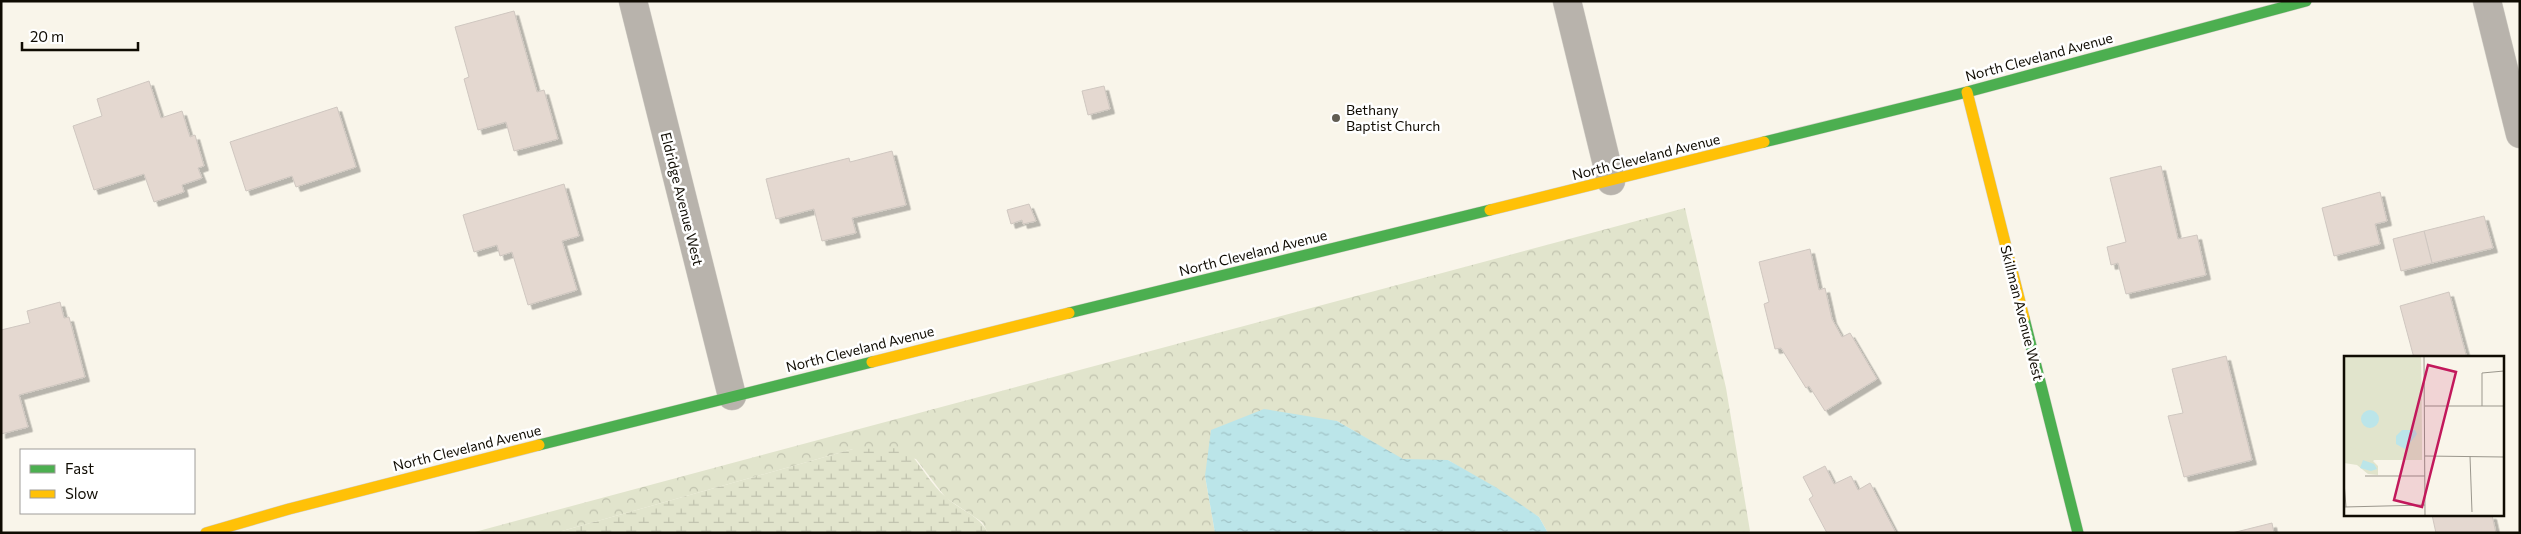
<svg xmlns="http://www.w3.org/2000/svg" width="2521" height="534" font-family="Commissioner,sans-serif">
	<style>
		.forest { fill: url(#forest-crowns) }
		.wetland { fill: url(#wetland-marsh) }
		.water { fill: url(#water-ripples) }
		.building { fill: #e4d8d0; stroke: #cfc7c0; filter: url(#shadow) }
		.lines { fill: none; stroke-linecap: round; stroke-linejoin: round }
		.street-casing { stroke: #d2cfc7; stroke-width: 29 }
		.fast-casing { stroke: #d2cfc7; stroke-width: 12 }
		.slow-casing { stroke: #d2cfc7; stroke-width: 12 }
		.street { stroke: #b8b3ac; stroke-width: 28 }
		.fast { stroke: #4caf50; stroke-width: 11 }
		.slow { stroke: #ffc107; stroke-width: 11 }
		.poi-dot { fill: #615d53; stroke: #fff; stroke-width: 2 }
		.labels { text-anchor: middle; stroke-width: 5; stroke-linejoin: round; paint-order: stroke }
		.street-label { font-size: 14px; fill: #0f0b02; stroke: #fff }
		.poi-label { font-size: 14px; fill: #0f0b02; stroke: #fff; text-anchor: start }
		.inset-road { fill: none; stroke: #9b978d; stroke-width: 1 }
		.view { fill: #c2185b; fill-opacity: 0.15; stroke: #c2185b; stroke-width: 2.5 }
		.inset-edge { fill: none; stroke: #0f0b02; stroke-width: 2.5 }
	</style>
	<defs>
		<pattern id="forest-crowns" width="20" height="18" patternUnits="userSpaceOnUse" patternTransform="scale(1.25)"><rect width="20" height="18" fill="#e1e4cc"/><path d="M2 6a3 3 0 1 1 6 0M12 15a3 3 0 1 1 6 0" fill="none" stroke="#c0c2ae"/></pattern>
		<pattern id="wetland-marsh" width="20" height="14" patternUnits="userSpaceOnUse" patternTransform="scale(1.25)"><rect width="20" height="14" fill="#e1e4cc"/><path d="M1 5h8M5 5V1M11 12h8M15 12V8" fill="none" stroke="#c0c2ae"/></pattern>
		<pattern id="water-ripples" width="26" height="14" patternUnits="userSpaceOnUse" patternTransform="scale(1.25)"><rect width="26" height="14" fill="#bbe5e9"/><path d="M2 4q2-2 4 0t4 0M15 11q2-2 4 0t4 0" fill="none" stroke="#a0c3c6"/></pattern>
		<filter id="shadow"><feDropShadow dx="4.5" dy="4.5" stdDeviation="0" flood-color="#0004"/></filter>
	</defs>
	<rect width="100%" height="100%" fill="#f9f5ea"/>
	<path class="forest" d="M1685,208L1726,388L1750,531L1747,533H1548L1539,517L1448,460H1403L1337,421L1205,476L1215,533H988L982,522L946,498L916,459L853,449L555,533H471Z"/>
	<path class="wetland" d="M904,448C921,463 930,485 947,498C961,511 979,515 988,533H555L853,449Z"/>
	<path class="water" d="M1264,409L1337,421L1403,459L1448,460L1497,488L1539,517L1548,533H1215L1205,476L1211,430Z"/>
	<g class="building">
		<path d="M514,11L537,92L544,90L558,139L514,151L506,122L478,130L464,79L469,77L455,27Z"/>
		<path d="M149,81L161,118L182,111L190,137L195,135L204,166L198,168L202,178L182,185L184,192L154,202L144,174L94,190L73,126L102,116L97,99Z"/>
		<path d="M1104,86L1110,109L1088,115L1082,91Z"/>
		<path d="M337,107L356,167L296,187L292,176L246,191L230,142Z"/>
		<path d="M892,151L906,205L852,218L856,233L822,241L814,209L776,219L766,179L849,158L850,162Z"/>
		<path d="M2161,166L2178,239L2197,235L2206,275L2126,294L2118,263L2111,265L2107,247L2126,242L2110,178Z"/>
		<path d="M564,184L579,236L562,241L577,290L528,305L512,252L500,256L497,245L474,252L463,215Z"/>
		<path d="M2380,192L2387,221L2375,224L2380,244L2334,256L2322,208Z"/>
		<path d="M1029,204L1036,221L1023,224L1022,220L1011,224L1007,210Z"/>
		<path d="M2484,216L2493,248L2432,263L2424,231Z"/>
		<path d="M2424,231L2432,263L2401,271L2393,239Z"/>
		<path d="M1810,249L1819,290L1825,288L1832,319L1842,337L1850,333L1877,379L1825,411L1809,386L1806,388L1781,348L1775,349L1764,304L1769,302L1759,262Z"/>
		<path d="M2449,292L2467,358H2414L2400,306Z"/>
		<path d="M60,302L64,318L69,317L85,377L19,395L28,427L1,434V330L30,323L27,311Z"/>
		<path d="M2226,356L2252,460L2184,477L2168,416L2183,413L2172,369Z"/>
		<path d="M1825,466L1834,484L1851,476L1858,490L1870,483L1896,533H1827L1809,499L1813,496L1803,477Z"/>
		<path d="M2432,515H2492L2496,533H2436Z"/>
		<path d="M2272,523L2274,533H2232Z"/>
	</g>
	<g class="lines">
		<g class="street-casing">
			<g id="street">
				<path d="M633,1L732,396"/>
				<path d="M1567,1L1611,181"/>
				<path d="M2487,1L2520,134"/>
			</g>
		</g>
		<g class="fast-casing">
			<g id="fast">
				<path d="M1764,142L1967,92L2306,1"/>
				<path d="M1069,313L1490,210"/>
				<path d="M2024,318L2078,533"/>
				<path d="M539,445L872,362"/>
			</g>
		</g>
		<g class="slow-casing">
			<g id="slow">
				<path d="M1967,92L2024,318"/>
				<path d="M1490,210L1764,142"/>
				<path d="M872,362L1069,313"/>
				<path d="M206,533L289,509L539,445"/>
			</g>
		</g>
		<use href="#street" class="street"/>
		<use href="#fast" class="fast"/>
		<use href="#slow" class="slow"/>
	</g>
	<circle class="poi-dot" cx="1336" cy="118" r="5"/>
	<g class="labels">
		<g class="street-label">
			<text transform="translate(2039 57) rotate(-15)" y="5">North Cleveland Avenue</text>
			<text transform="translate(1646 157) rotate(-14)" y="5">North Cleveland Avenue</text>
			<text transform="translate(682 199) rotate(76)" y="5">Eldridge Avenue West</text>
			<text transform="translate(1253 253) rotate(-14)" y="5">North Cleveland Avenue</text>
			<text transform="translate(2022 313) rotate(76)" y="5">Skillman Avenue West</text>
			<text transform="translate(860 349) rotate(-14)" y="5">North Cleveland Avenue</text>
			<text transform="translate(467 448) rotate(-14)" y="5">North Cleveland Avenue</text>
		</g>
		<g class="poi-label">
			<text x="1346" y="115">Bethany<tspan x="1346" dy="16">Baptist Church</tspan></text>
		</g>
	</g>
	<g transform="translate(2344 356)">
		<rect width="160" height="160" fill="#f9f5ea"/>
		<path d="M0,0H77L78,104H0Z" fill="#e1e4cc"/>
		<path d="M68,0H77L78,104L60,103L54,97L72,82L71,74H63L64,66L68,56L69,60L77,56L76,36L68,29ZM0,89L35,100L29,105L34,110V119L24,118L13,109L0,107Z" fill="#e1e4cc"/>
		<path d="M70,33L76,36L77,56L70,62L66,45Z" fill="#e1e4cc"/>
		<path d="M17 63a9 9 0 1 1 18 0a9 9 0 1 1-18 0ZM58,74H71L73,78L61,93L52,88V80ZM19,104L30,108L33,113L27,115L16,112Z" fill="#bbe5e9"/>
		<path class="inset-road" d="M80,0L81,160M81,50H160M138,50V17L160,15M81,100L160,101M126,100L128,156M21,120H81M0,126L2,151M0,151L81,149"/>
		<path class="view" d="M84,9L112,16L78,151L50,144Z"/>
		<rect width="160" height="160" class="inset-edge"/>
	</g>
	<rect width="2521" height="534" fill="none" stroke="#0f0b02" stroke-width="5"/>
	<rect x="20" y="449" width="175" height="65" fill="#ffffff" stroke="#9f9d9a"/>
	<rect x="30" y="465" width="25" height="8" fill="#4caf50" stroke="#9f9d9a"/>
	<text x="65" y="474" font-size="15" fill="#0f0b02">Fast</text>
	<rect x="30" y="490" width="25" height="8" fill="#ffc107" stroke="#9f9d9a"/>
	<text x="65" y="499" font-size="15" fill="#0f0b02">Slow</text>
	<path d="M22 42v8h116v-8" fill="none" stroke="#0f0b02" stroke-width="2.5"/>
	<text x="30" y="42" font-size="15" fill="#0f0b02" stroke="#ffffff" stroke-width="4" paint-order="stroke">20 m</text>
</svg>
